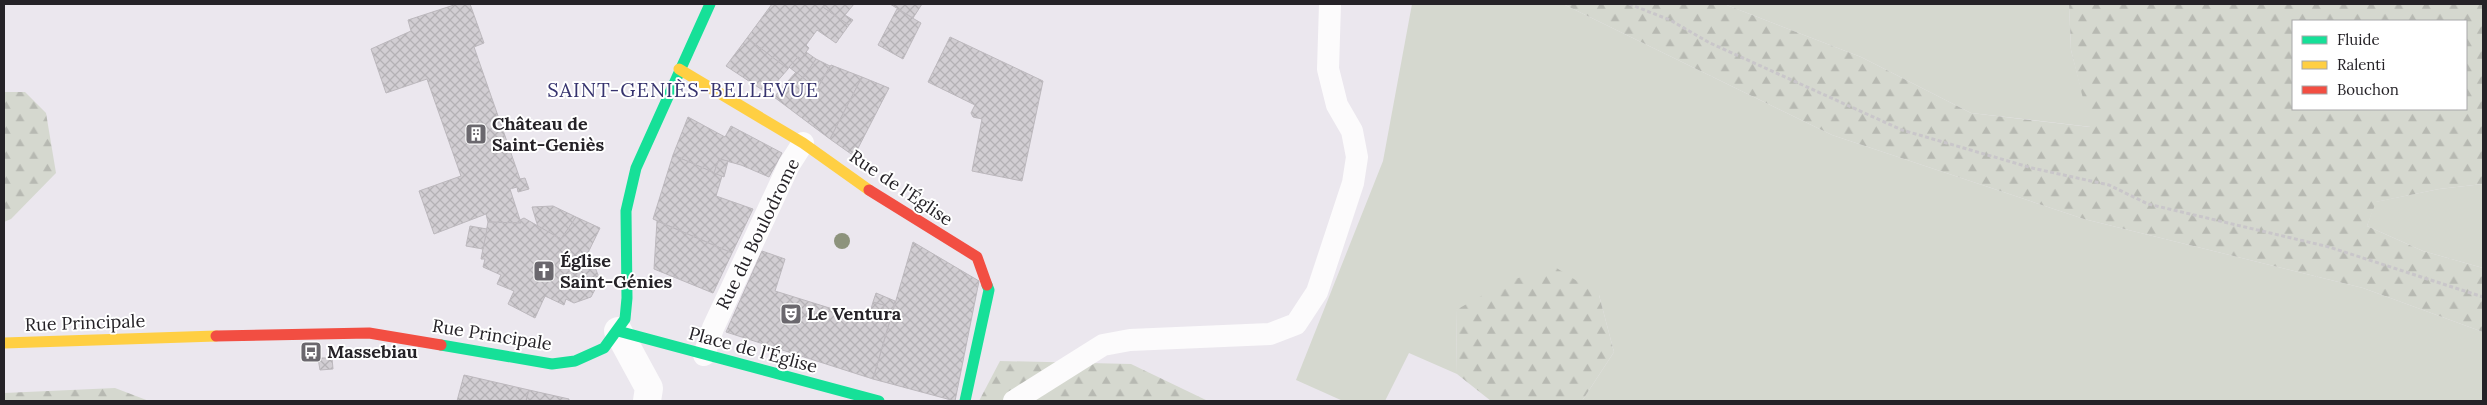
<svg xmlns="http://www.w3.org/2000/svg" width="2487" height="405" font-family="Lora,serif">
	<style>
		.green { fill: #d5d8cf }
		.forest { fill: url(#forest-firs); fill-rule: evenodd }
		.building { fill: url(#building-cross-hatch); stroke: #bcb8bd }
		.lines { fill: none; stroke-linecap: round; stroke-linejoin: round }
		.path { stroke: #c9c6ca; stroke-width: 3; stroke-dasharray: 4 2.5; stroke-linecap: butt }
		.lane { stroke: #fcfbfc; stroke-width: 22 }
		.street { stroke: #fcfbfc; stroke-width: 28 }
		.fast { stroke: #16e098; stroke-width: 11 }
		.slow { stroke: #ffcf43; stroke-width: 11 }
		.jam { stroke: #f24e42; stroke-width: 11 }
		.tree { fill: #8d937c }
		.labels { text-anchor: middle; stroke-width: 4; stroke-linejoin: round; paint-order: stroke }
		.poi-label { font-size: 18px; font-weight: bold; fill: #252227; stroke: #fff; text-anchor: start }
		.street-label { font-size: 18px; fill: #252227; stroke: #fff }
		.quarter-label { font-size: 20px; letter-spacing: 1px; fill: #36336e; stroke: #fff }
	</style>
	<defs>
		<pattern id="forest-firs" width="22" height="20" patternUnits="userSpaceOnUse" patternTransform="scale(1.25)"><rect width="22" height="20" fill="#d5d8cf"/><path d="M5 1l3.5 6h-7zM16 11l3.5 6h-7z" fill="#b7b9b2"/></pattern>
		<pattern id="building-cross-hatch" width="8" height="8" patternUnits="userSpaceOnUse" patternTransform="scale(1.25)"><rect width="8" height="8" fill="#d2ced3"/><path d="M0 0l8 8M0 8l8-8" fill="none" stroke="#b4b1b5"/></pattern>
	</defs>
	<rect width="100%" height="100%" fill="#ebe7ee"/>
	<g class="green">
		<path d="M1412,4H1563L1832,135L2084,219L2363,288L2483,332V401H1582L1614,352L1599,295L1456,310L1457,374L1409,353L1385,401H1343L1296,380L1383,161Z"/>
		<path d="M1724,4H2069L2071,50L2091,127L1971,113L1861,57Z"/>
		<path d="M2483,184V268L2423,251L2367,226L2375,202L2439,189Z"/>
	</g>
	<g class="forest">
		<path d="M1563,4H1724L1861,57L1971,113L2090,127L2071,50L2069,4H2483V184L2439,189L2376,202L2367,226L2423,251L2483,268V332L2363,288L2084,219L1832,135ZM2293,21H2466V109H2293Z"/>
		<path d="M4,92H25L46,113L56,173L11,219L4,222Z"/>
		<path d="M1555,267L1599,295L1614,352L1582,401H1491L1457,374L1456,310L1508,281Z"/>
		<path d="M1000,361L1131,364L1208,401H979Z"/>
		<path d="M115,388L149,401H4V393Z"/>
	</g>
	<g class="building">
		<path d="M457,4H470L484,43L474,47L520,179L525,178L529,189L518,192L517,187L510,189L521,223L488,222L486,214L434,234L419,191L461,176L427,79L386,93L371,49L411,31L408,20Z"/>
		<path d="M772,4H824L823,7L849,25L836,43L817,30L806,45L809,48L801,59L798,57L788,69L747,38Z"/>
		<path d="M824,4H854L845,15L853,20L849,25L823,7Z"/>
		<path d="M890,4H922L913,18Z"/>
		<path d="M897,9L921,23L903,59L878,45Z"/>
		<path d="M950,37L1043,81L1022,181L972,171L982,119L973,117L971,113L975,105L928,82Z"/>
		<path d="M747,38L788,69L767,93L726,66Z"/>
		<path d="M806,52L816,59L803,78L789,67L798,57L801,59Z"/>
		<path d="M816,59L830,66L817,89L803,78Z"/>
		<path d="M831,65L862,77L830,139L774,97L796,72L817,89Z"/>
		<path d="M862,77L889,88L854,156L830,139Z"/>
		<path d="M688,117L725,137L731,126L782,153L769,177L741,165L719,159L714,173L673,155Z"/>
		<path d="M673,155L722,176L716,196L753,209L732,253L653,219Z"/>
		<path d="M719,159L728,161L724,177L714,173Z"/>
		<path d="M553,206L576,217L561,239L538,227L532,207Z"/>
		<path d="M576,217L600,228L585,259L593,262L600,280L591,297L574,303L566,299L564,305L545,296L535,318L508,304L514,291L497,284L501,275L483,267L485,259H481L488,222L521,223L520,220L524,218L561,239Z"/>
		<path d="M657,221L732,253L713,293L654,269Z"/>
		<path d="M470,226L487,229L483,249L466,246Z"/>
		<path d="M913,242L979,281L955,401L873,379Z"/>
		<path d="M762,251L785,259L775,291L868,320L873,302L884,305L882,312L891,316L873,379L726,332Z"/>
		<path d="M876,293L895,301L891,316L882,312L884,305L873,302Z"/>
		<path d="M318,358H332L333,369L320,370Z"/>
		<path d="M464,375L529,390L526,401H457Z"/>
		<path d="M529,390L569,399V401H526Z"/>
	</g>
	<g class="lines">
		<path class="path" d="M1629,4L1670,20L1710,43L1902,130L2032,168L2109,185L2148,204L2329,247L2483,297"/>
		<g class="lane">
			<path d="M704,355L713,328L789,165L803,143"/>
			<path d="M1014,401L1103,345L1130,340L1270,334L1296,324L1317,292L1353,183L1357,157L1352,131L1337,105L1328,69L1330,4"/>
		</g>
		<path class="street" d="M618,331L649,388L647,401"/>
		<g class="fast">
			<path d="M618,331L879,401"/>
			<path d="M441,345L552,364L575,361L604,348L625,319L627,298L626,211L636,168L710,4"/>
			<path d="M965,401L989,290L987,285"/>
		</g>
		<g class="slow">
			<path d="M679,69L803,143L869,190"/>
			<path d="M4,343L216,336"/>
		</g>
		<g class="jam">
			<path d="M869,190L977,257L987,285"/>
			<path d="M216,336L369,333L441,345"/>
		</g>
	</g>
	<circle class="tree" cx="842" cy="241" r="8"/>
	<defs>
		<g id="building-square" transform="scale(1.125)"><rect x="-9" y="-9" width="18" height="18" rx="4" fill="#6a676d" stroke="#fff"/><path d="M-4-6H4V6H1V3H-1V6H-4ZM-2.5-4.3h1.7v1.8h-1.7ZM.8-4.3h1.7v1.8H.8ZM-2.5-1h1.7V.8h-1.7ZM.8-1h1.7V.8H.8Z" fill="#fff"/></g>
		<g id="church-square" transform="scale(1.125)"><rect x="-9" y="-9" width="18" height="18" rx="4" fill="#6a676d" stroke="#fff"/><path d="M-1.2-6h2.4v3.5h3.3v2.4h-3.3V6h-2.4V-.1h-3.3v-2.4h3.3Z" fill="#fff"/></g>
		<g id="theatre-square" transform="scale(1.125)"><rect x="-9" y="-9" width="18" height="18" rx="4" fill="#6a676d" stroke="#fff"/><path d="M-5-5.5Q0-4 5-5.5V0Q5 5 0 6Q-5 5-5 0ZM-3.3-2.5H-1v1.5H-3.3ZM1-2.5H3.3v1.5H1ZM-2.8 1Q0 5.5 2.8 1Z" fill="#fff"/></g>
		<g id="bus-square" transform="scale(1.125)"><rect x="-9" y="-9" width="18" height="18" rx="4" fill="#6a676d" stroke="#fff"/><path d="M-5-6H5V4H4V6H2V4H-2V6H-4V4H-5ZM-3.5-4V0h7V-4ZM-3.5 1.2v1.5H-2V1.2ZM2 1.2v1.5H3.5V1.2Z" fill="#fff"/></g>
	</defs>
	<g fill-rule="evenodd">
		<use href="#building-square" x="476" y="134"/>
		<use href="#church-square" x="544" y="271"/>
		<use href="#theatre-square" x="791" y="314"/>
		<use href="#bus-square" x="311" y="352"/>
	</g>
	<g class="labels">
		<g class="poi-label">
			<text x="492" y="130">Château de<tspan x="492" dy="21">Saint-Geniès</tspan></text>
			<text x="560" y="267">Église<tspan x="560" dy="21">Saint-Génies</tspan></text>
			<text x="807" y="320">Le Ventura</text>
			<text x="327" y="358">Massebiau</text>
		</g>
		<g class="street-label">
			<text transform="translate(901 188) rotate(34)" y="6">Rue de l'Église</text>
			<text transform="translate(758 234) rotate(-64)" y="6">Rue du Boulodrome</text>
			<text transform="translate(85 323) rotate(-2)" y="6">Rue Principale</text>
			<text transform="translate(492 335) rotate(9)" y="6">Rue Principale</text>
			<text transform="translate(753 350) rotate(15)" y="6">Place de l'Église</text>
		</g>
		<g class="quarter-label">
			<text x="683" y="97">SAINT-GENIÈS-BELLEVUE</text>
		</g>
	</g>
	<rect width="2487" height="405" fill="none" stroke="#252227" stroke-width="10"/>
	<rect x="2292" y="20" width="175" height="90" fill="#ffffff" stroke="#a8a7a9"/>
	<rect x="2302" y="36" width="25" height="8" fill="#16e098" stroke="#a8a7a9"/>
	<text x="2337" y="45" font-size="15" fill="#252227">Fluide</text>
	<rect x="2302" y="61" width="25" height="8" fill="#ffcf43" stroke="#a8a7a9"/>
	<text x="2337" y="70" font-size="15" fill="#252227">Ralenti</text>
	<rect x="2302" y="86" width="25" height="8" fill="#f24e42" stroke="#a8a7a9"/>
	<text x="2337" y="95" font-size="15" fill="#252227">Bouchon</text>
</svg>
